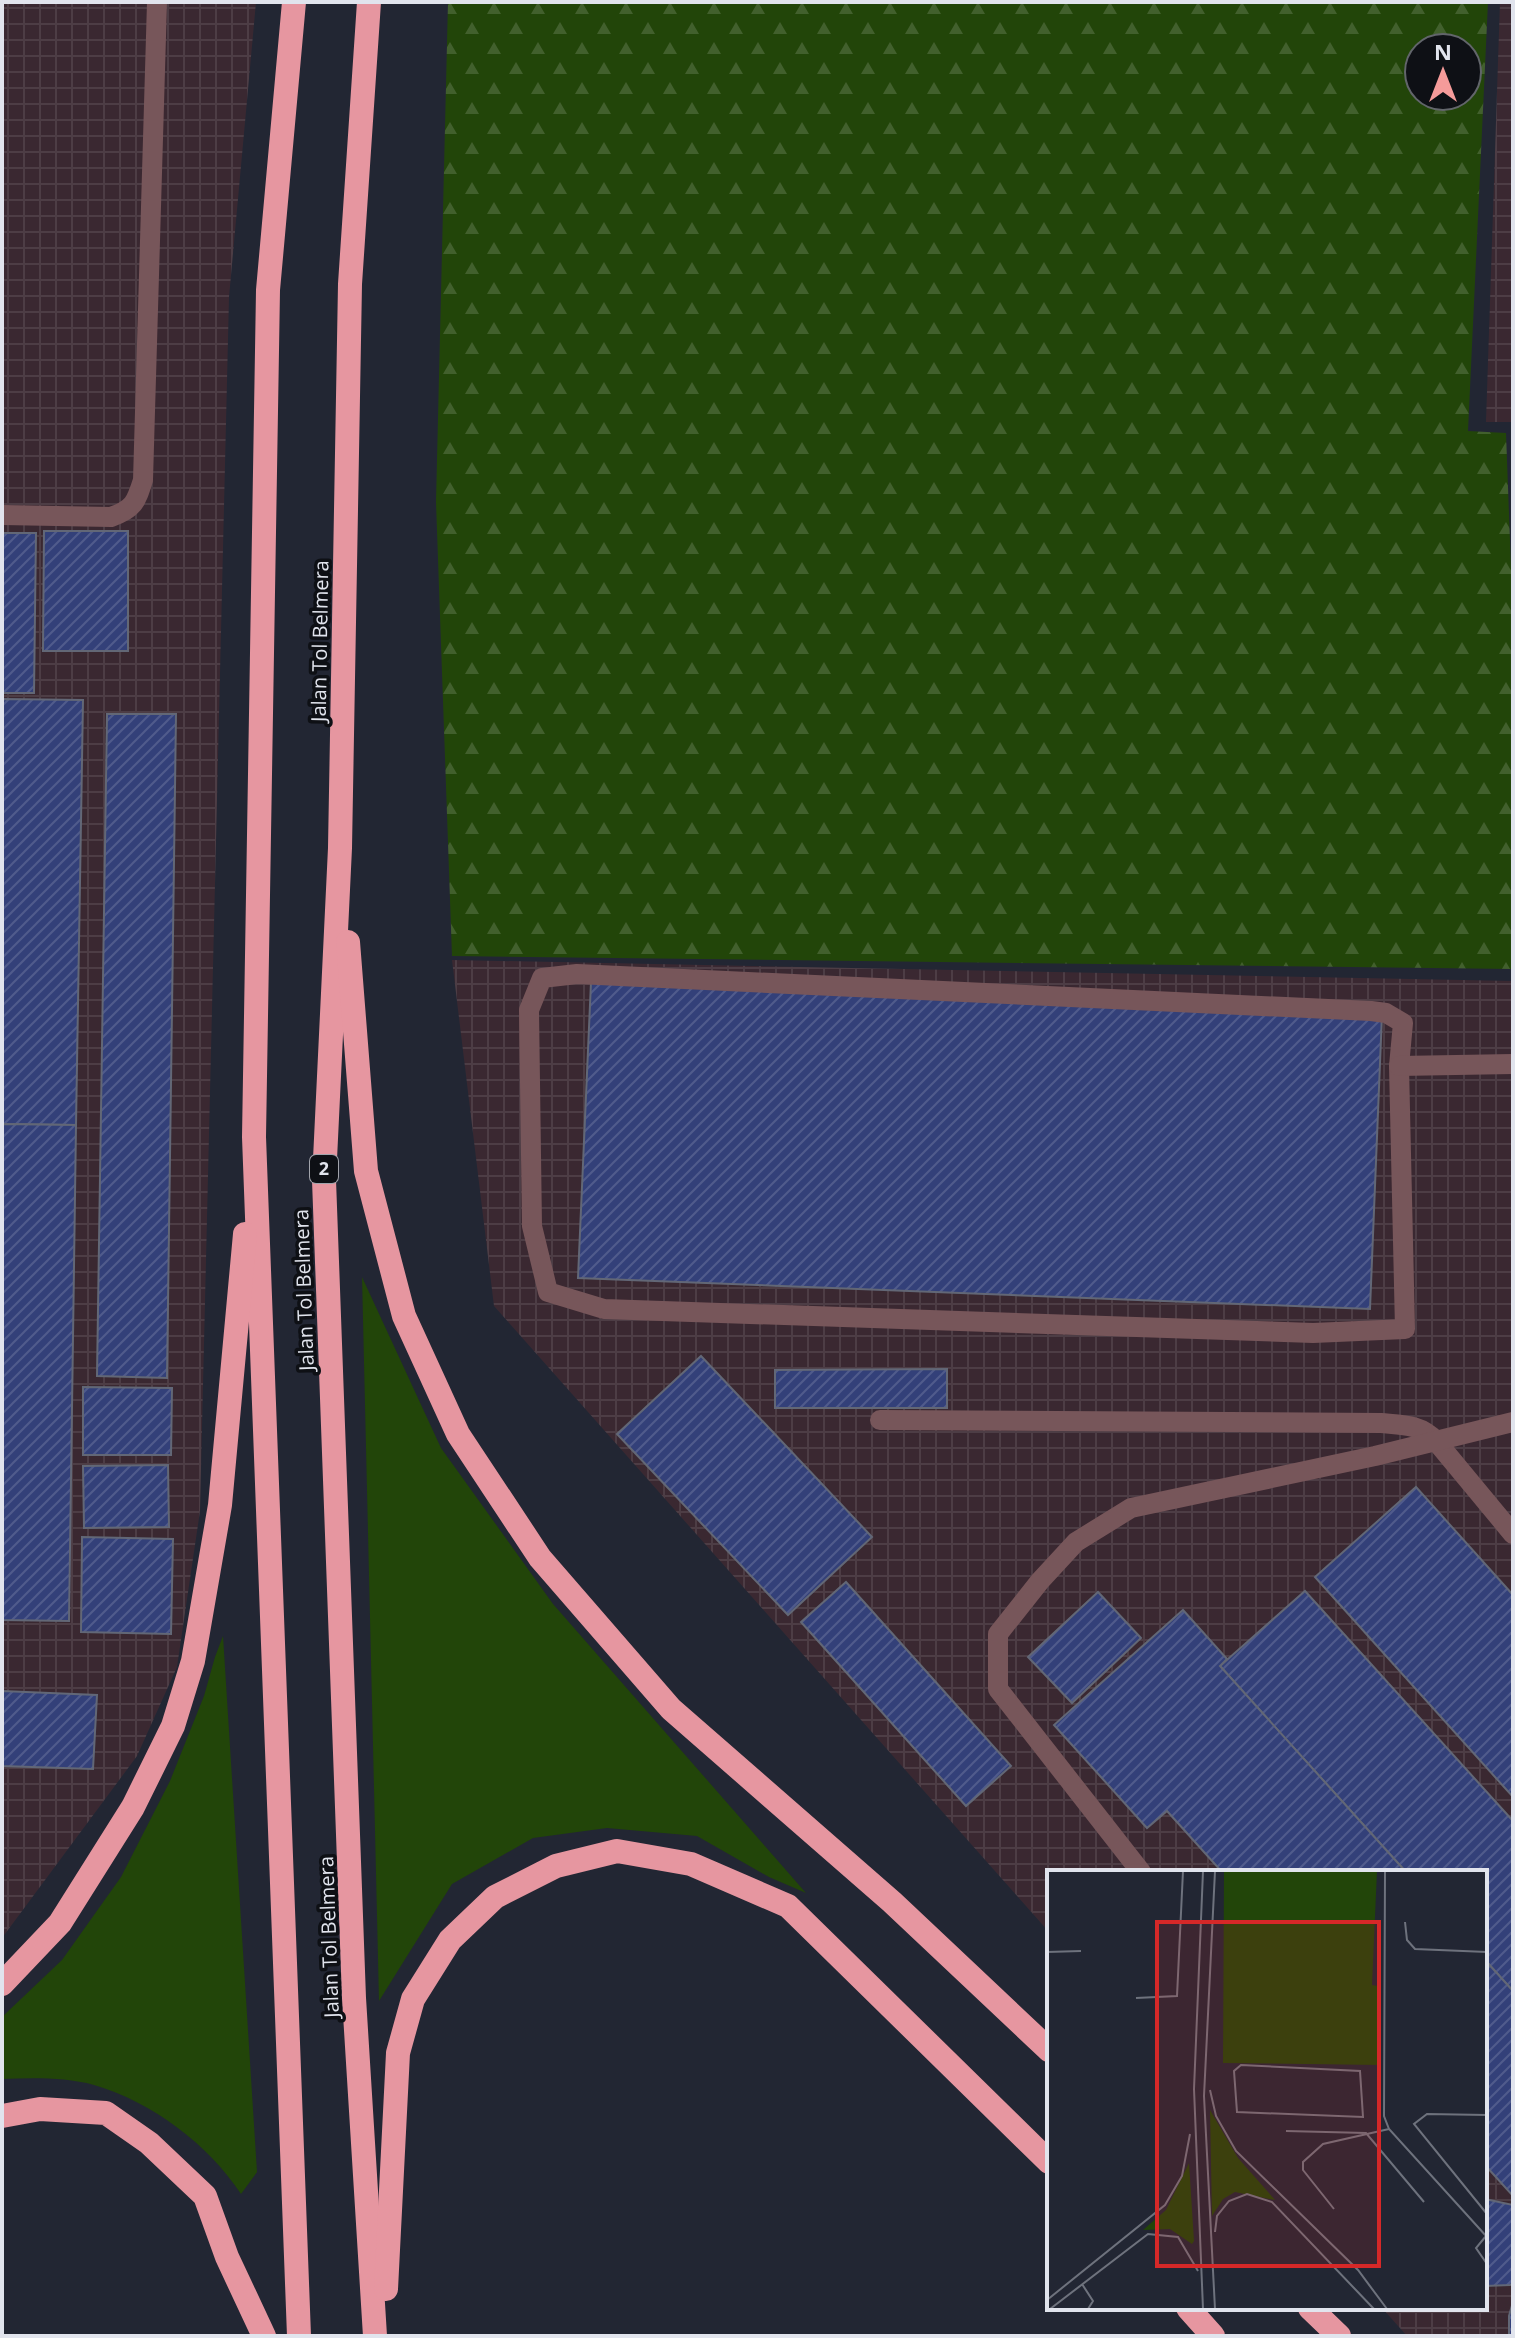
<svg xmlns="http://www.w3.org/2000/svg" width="1515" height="2338" font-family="'Open Sans',sans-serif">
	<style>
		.industrial { fill: url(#industrial-grid) }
		.forest { fill: url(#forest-firs); fill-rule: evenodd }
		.park { fill: #224509 }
		.building { fill: url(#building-hatch); stroke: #626776; stroke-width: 2 }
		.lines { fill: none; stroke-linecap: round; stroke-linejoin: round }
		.lane { stroke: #77565a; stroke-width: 20 }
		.highway { stroke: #e696a0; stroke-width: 24 }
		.labels { text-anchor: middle; stroke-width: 7; stroke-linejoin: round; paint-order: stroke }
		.shield { fill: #0e1015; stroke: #a2a4ac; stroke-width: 2 }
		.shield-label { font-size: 18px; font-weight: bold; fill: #e1e4ed }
		.street-label { font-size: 20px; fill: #e1e4ed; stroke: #0e1015 }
		.inset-road { fill: none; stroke: #6e727d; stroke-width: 2 }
		.view { fill: #d62828; fill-opacity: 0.15; stroke: #d62828; stroke-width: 4 }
		.inset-edge { fill: none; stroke: #e1e4ed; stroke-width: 4 }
	</style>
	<defs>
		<pattern id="industrial-grid" width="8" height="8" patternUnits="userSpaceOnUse" patternTransform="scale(2)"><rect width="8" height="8" fill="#3a2831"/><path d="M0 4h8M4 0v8" fill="none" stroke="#4d3d45"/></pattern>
		<pattern id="forest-firs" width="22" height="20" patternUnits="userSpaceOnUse" patternTransform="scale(2)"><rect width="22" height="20" fill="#224509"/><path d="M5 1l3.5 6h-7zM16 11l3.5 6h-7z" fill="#42602d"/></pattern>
		<pattern id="building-hatch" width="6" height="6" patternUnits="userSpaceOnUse" patternTransform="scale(2)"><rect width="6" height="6" fill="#334079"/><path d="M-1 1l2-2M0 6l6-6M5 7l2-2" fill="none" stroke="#505b8c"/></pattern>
	</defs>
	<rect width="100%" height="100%" fill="#222633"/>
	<g class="industrial">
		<path d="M2,2H256L229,297L200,1511L177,1667L137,1756L2,1938Z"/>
		<path d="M1500,2H1513V422H1486Z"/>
		<path d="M452,960L1513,981V2336H1407L1382,2308H1485V1872H1049V1932L494,1306Z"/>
	</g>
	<path class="forest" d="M448,2H1488L1468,431L1506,433L1513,622V969L452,956L436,502ZM1419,48H1467V96H1419Z"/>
	<g class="park">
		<path d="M362,1277L441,1448L553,1604L806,1893L769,1877L697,1836L607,1828L533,1838L452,1884L379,2001Z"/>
		<path d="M223,1636L257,2172L241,2194C208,2144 152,2102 94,2085C65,2077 32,2078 2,2079V2017L62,1960L121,1877L170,1781L204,1696L215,1657Z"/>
	</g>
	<g class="building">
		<path d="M44,531H128V651H43Z"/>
		<path d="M2,533H36L34,693H2Z"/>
		<path d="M2,699L83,700L76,1125L2,1124Z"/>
		<path d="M107,714H176L167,1378L97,1376Z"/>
		<path d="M591,982L1382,1014L1370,1309L578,1278Z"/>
		<path d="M2,1124L76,1125L69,1621L2,1620Z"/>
		<path d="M701,1356L872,1537L788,1615L617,1434Z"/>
		<path d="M947,1369V1408H775V1370Z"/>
		<path d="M83,1387L172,1388L171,1455H83Z"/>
		<path d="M168,1465L169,1527L84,1528L83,1466Z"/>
		<path d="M1416,1487L1513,1595V1797L1315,1577Z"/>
		<path d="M82,1537L173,1539L171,1634L81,1632Z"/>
		<path d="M846,1582L1011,1766L966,1806L801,1622Z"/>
		<path d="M1305,1591L1513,1821V1991L1485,1960V1872H1406L1220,1666Z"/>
		<path d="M1098,1592L1141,1638L1072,1703L1028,1657Z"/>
		<path d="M1183,1610L1227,1659L1220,1666L1406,1872H1222L1167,1811L1147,1828L1054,1725Z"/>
		<path d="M2,1691L97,1695L93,1769L2,1766Z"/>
		<path d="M1485,1960L1513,1991V2196L1485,2165Z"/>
		<path d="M1485,2199L1513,2205V2283L1510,2285L1485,2286Z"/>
		<path d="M1513,2302V2336H1509V2316Z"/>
	</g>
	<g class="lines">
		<g class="lane">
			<path d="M2,515L111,517C134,509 136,502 143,480L157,2"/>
			<path d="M577,974L1371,1011L1386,1013L1403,1023L1399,1066L1405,1329L1313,1333L604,1309L548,1292L532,1226L529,1010L542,978Z"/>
			<path d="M1399,1066L1513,1064"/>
			<path d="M880,1420L1381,1423C1402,1425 1421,1424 1436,1441L1513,1534"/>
			<path d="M1141,1872L998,1689V1634L1040,1581L1076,1542L1131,1508L1375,1456L1513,1422"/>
		</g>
		<g class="highway">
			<path d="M294,2L268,290L254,1137L299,2336"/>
			<path d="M369,2L350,284L340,848L324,1180L354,1998L375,2336"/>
			<path d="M348,942L366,1171L404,1316L458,1434L540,1558L671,1709L892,1902L1049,2050"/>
			<path d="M2,1984L60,1923L133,1807L173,1726L193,1661L220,1505L245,1234"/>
			<path d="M2,2116L40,2109L106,2113L149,2143L205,2196L227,2257L264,2336"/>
			<path d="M386,2289L398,2053L413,1999L450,1940L495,1897L556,1866L617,1851L691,1864L788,1906L1049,2162"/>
			<path d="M1188,2308L1213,2336"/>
			<path d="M1310,2308L1339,2336"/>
		</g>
	</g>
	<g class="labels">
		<rect class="shield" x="310" y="1155" width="28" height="28" rx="6"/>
		<g class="shield-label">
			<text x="324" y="1175">2</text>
		</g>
		<g class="street-label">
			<text transform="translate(320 641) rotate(-89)" y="7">Jalan Tol Belmera</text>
			<text transform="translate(304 1290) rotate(-92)" y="7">Jalan Tol Belmera</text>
			<text transform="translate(329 1937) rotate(-92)" y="7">Jalan Tol Belmera</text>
		</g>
	</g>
	<g transform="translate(1047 1870)">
		<rect width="440" height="440" fill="#222633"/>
		<path d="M177,1H330L325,115L331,116L334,195L176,193Z" fill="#224509"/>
		<path d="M163,240L191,288L228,330L188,322L176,329L165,346ZM142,293L147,371L145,374L123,359L96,360L119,340Z" fill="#224509"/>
		<path class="inset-road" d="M338,1L337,246L342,259L440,367M358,52L360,70L368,79L440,82M0,82L34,81M89,128L130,126L136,1M194,195L313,201L316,247L190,242L187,201ZM163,220L169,246L189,281L311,400L340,439M440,245L380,244L367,254L440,344M239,261L319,263L377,332M287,339L256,300V292L276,274L342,259M168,362L170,346L182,331L200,324L225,332L327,439M439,366L429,378L440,394M35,414L46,431L41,439M0,430L118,335L135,306L143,264M3,439L101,364L131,367L151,401M156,439L147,219L156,1M168,439L157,226L168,1"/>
		<path class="view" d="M110,52H332V396H110Z"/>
		<rect width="440" height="440" class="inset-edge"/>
	</g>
	<rect width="1515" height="2338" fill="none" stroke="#e1e4ed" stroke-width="8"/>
	<g transform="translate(1443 72)"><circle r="38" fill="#0e1015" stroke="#62656b" stroke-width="2"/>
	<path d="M0-6L14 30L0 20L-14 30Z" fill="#f59b9a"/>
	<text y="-12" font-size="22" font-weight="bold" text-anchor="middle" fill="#e1e4ed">N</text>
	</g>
</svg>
